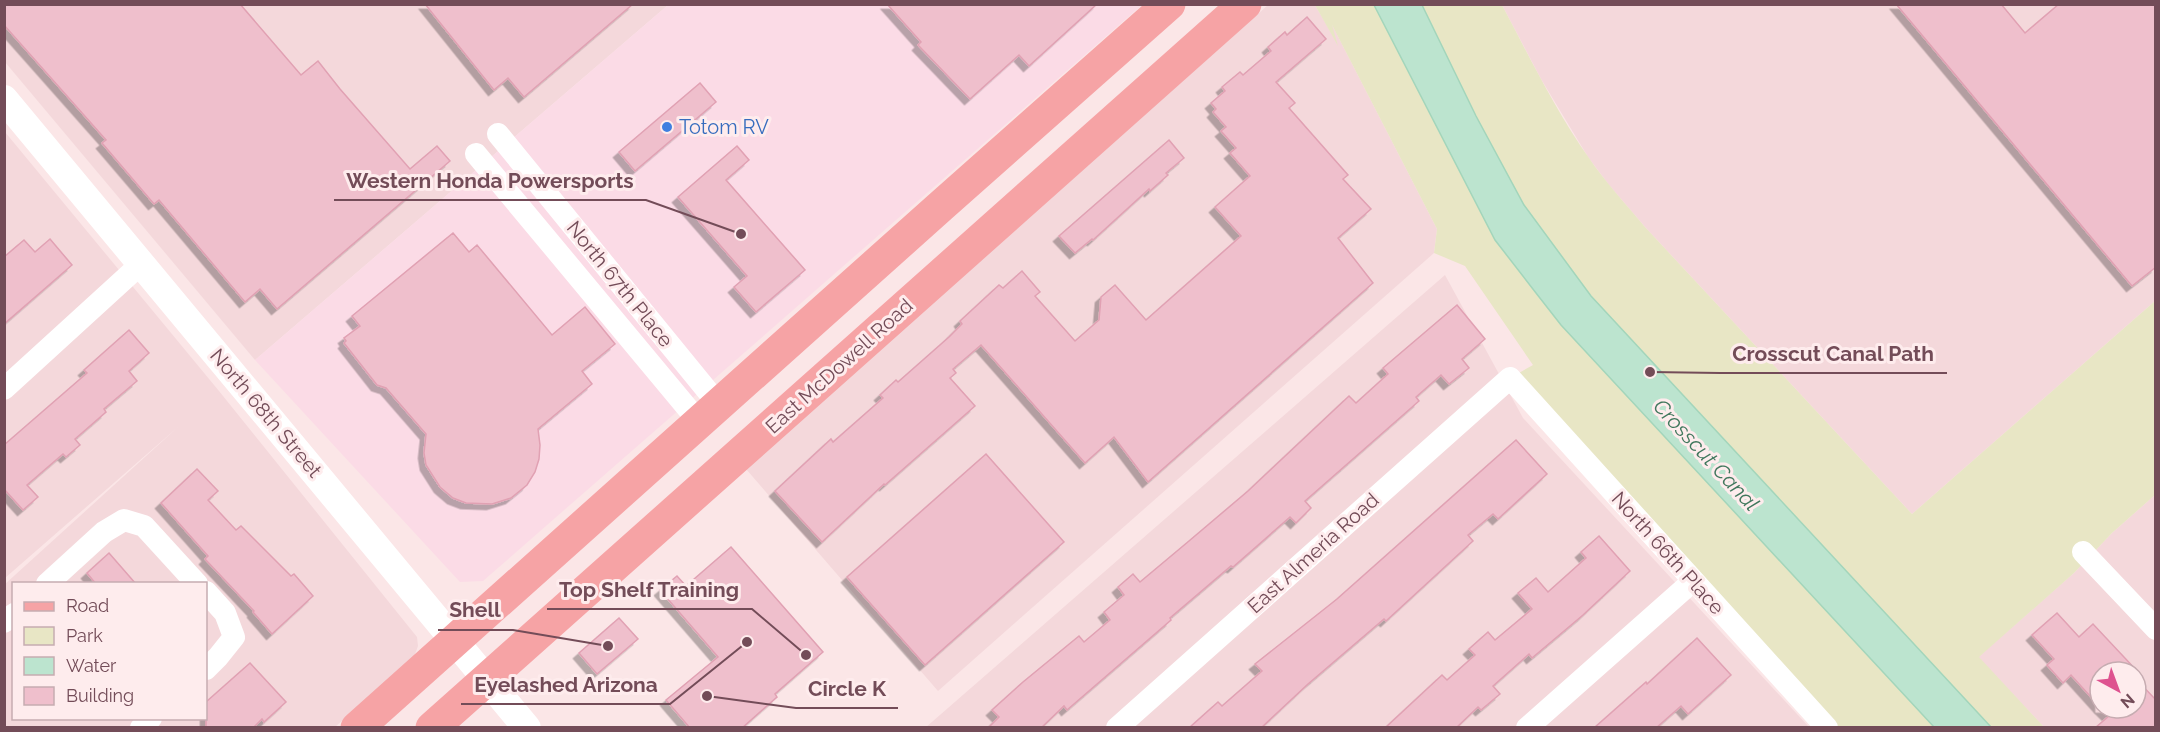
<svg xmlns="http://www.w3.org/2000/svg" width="2160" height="732" font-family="Raleway,sans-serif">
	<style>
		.residential { fill: #f4d8db; fill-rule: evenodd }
		.commercial { fill: #fbdbe6 }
		.green { fill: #e8e6c5 }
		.water { fill: #bce4cf; stroke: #a3d5bb; stroke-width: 1.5 }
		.building { fill: #efbfcc; stroke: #e1a1b3; stroke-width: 1.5; filter: url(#shadow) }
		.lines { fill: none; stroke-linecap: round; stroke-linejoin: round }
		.minor { stroke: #fff; stroke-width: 22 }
		.tertiary { stroke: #fff; stroke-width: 28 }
		.primary { stroke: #f6a3a5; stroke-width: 33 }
		.shop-dot { fill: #3f7fe0; stroke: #feeced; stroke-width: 2 }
		.labels { text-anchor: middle; stroke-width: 6; stroke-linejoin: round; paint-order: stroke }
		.shop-label { font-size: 20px; fill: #366cbe; stroke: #feeced; text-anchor: start }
		.street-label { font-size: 20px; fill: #734c58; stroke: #feeced }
		.water-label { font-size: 21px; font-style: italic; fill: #41785d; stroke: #feeced }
		.leader { fill: none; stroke: #734c58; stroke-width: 2 }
		.callout-dot { fill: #734c58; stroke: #feeced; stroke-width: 2 }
		.callout-label { font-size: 21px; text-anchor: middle; font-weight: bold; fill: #734c58; stroke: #feeced; stroke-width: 6; stroke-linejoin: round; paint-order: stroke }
	</style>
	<defs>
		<filter id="shadow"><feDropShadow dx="-5.5" dy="5.5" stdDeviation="0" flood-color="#0004"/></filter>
	</defs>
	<rect width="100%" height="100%" fill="#fbe6e7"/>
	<g class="residential">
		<path d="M4,5H668L255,360L5,62Z"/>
		<path d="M1268,5H1315L1336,41L1329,19L1437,229L1434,253L938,691L746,469Z"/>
		<path d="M1502,5H2155V301L1912,514L1645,227L1609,185L1588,157L1541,79Z"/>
		<path d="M5,132L219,391L417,637L418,646L414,657L335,727H5L4,585L178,427L5,578ZM14,584H206V718H14Z"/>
		<path d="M1445,275L1523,418L1809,727L925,728Z"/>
		<path d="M2155,495V727H2044L1978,657L2074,573L2112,533ZM2100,672H2136V708H2100Z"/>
	</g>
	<path class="commercial" d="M668,5H1142L483,581L460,582L255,360Z"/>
	<path class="green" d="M1315,5H1502C1529,56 1555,110 1589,158C1606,183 1626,204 1645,227L1912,514L2155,301V495L2112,533L2074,573L1979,657L2044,727H1827L1510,378L1533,365L1465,266L1434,253L1437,229L1332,25L1338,46Z"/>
	<path class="water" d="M1374,5H1422L1476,116L1524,205L1591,296L1991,727H1934L1561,325L1536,293L1495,240Z"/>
	<g class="building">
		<path d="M4,4H240L301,75L318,61L340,89L410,169L437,146L450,161L277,309L260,289L245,302L159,200L154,204L102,143L106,140L4,25Z"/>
		<path d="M425,4H633L524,97L508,78L494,90Z"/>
		<path d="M887,4H1097L1029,66L1019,55L970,99L918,45L921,42Z"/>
		<path d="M1896,4H2001L2025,33L2059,4H2156V267L2132,286Z"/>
		<path d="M1307,17L1326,39L1276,82L1295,103L1289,108L1348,175L1343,179L1371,209L1338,238L1373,283L1148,482L1114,437L1085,463L981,345L953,369L956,373L950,378L975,406L885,485L884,484L822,542L775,491L831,439L833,442L883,398L880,395L896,380L898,382L949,337L962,324L960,321L999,285L1003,288L1022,271L1040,292L1035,296L1075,341L1099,320L1101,297L1115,285L1146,320L1241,236L1215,207L1250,176L1230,153L1236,148L1221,131L1226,127L1213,112L1216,109L1211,103L1225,91L1222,87L1240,72L1243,75L1271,51L1268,47L1285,32L1287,35Z"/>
		<path d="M700,83L716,102L635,171L619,152Z"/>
		<path d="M1169,140L1184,158L1166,173L1168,175L1150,191L1149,189L1093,240L1092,239L1075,253L1059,236Z"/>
		<path d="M737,146L749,160L726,180L805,270L756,312L734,287L747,276L678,197Z"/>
		<path d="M453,233L469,252L477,245L552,335L585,307L615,344L582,371L592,384L538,429L540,445L539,459L535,472L527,485L511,498L492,504L466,503L453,498L440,487L426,465L424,453L426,434L386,388L377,385L344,343L346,341L344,338L360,326L352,316Z"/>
		<path d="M50,239L72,265L4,324V257L24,240L35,252Z"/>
		<path d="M1457,305L1485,339L1462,359L1469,368L1449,384L1441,375L1416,397L1419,401L1305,501L1311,508L1296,523L1290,517L1233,567L1231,566L1170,618L1171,620L1067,710L1064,706L1041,728H988L999,717L992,710L1023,682L1079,636L1084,642L1110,620L1104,612L1124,595L1118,587L1133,574L1140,582L1189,541L1248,491L1349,396L1356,403L1388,374L1383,368Z"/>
		<path d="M129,330L149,353L129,371L137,381L104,409L106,412L75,439L80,445L66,457L63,454L27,485L38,497L23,510L4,489V445L87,373L84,370Z"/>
		<path d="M1516,440L1547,474L1498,519L1493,514L1468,535L1473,541L1386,621L1384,619L1308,684L1261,728H1189L1218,702L1222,706L1262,671L1255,664L1337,599Z"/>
		<path d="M986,454L1064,542L925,665L847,577Z"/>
		<path d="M197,469L218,491L208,500L236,530L241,526L291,576L294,574L313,596L272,634L253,612L254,611L205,559L208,556L161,503Z"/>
		<path d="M1599,536L1630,571L1583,615L1532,658L1529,654L1493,686L1500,694L1481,710L1478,707L1456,728H1385L1442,675L1447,680L1475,655L1469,649L1488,632L1495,640L1532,609L1518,593L1536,578L1548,592L1586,558L1581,552Z"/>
		<path d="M731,547L823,652L775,694L777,697L742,728H690L666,700L718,657L660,590L677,576L686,586Z"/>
		<path d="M109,553L136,584H96L87,573Z"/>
		<path d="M2057,613L2079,637L2093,624L2138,672H2100V707L2071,675L2063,683L2047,665L2054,659L2032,635Z"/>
		<path d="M619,618L638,639L597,674L579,653Z"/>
		<path d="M1697,638L1731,675L1688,714L1681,706L1656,728H1594L1646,682L1647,684Z"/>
		<path d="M250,663L286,702L264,722L262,719L253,728H206V702Z"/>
		<path d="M2136,679L2156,700V728H2095L2109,716L2101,708H2136Z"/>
	</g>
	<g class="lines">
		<g class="minor">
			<path d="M498,134L719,405"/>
			<path d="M476,154L699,422"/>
			<path d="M4,389L142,263"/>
			<path d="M2083,552L2156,629"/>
			<path d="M47,584L104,532L124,520L144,526L197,584"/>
			<path d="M206,592L225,613L234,637L218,657L206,669"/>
			<path d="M4,622L14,614"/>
			<path d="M141,728L151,718"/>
			<path d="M1117,728L1510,378L1827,728"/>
			<path d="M1527,728L1693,581"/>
		</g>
		<path class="tertiary" d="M4,99L527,728"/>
		<g class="primary">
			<path d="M357,728L941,206L1169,4"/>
			<path d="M432,728L1245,4"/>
		</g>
	</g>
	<circle class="shop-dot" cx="667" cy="127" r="6"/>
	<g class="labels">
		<g class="shop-label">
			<text x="679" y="134">Totom RV</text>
		</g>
		<g class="street-label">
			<text transform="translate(620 284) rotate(51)" y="7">North 67th Place</text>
			<text transform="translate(839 366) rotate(-42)" y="7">East McDowell Road</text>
			<text transform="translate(266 413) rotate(50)" y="7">North 68th Street</text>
			<text transform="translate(1313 553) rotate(-42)" y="7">East Almeria Road</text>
			<text transform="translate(1668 553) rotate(48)" y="7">North 66th Place</text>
		</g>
		<g class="water-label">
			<text transform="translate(1706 455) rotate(47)" y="7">Crosscut Canal</text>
		</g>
	</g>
	<path class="leader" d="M741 234L646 200H334M1650 372L1720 373H1947M806 655L752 609H547M608 646L513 630H438M747 642L670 704H461M707 696L796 708H898"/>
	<g class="callout-dot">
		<circle cx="741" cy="234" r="6"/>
		<circle cx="1650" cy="372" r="6"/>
		<circle cx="806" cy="655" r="6"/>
		<circle cx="608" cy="646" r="6"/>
		<circle cx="747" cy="642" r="6"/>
		<circle cx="707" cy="696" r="6"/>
	</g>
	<g class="callout-label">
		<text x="490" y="188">Western Honda Powersports</text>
		<text x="1833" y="361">Crosscut Canal Path</text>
		<text x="649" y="597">Top Shelf Training</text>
		<text x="475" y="617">Shell</text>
		<text x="566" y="692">Eyelashed Arizona</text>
		<text x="847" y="696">Circle K</text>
	</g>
	<rect width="2160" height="732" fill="none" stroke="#734c58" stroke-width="12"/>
	<rect x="12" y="582" width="195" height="138" fill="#feeced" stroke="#c6acb1" stroke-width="1.5"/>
	<rect x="24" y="602" width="30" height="9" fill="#f6a3a5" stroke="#c6acb1" stroke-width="1.5"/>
	<text x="66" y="612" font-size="18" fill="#734c58">Road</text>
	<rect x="24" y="627" width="30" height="18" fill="#e8e6c5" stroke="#c6acb1" stroke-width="1.5"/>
	<text x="66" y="642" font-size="18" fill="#734c58">Park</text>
	<rect x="24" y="657" width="30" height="18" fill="#bce4cf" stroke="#c6acb1" stroke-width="1.5"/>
	<text x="66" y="672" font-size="18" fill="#734c58">Water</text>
	<rect x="24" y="687" width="30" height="18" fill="#efbfcc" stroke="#c6acb1" stroke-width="1.5"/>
	<text x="66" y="702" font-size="18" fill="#734c58">Building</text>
	<g transform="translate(2118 690) rotate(139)"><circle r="28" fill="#feeced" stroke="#c6acb1" stroke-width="1.5"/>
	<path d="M0-4.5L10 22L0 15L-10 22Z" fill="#de528f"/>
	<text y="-9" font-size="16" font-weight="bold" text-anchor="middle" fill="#734c58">N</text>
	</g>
</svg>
